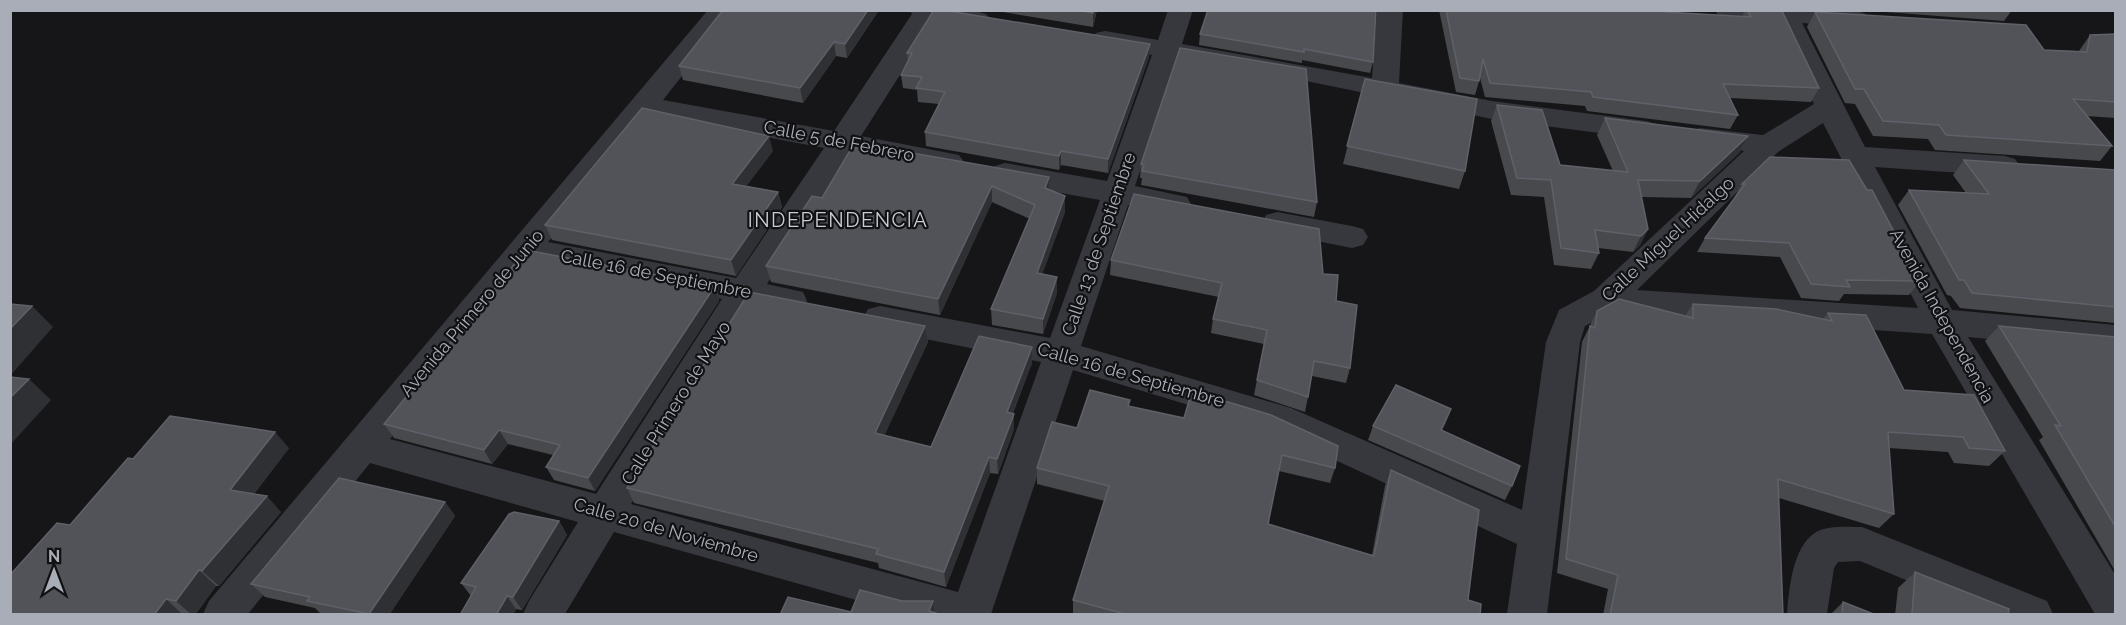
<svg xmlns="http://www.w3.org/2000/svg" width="2126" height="625" font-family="Raleway,sans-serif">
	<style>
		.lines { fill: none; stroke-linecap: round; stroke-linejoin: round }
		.minor { fill: #37383d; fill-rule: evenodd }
		.wall { fill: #47494d }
		.shaded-wall { fill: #2f3033 }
		.building { fill: #525359; stroke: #5f6168; stroke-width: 1.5 }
		.labels { text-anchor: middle; stroke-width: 4.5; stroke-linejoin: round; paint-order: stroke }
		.street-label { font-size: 18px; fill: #a8adb8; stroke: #111113 }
		.neighbourhood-label { font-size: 20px; letter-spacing: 1.5px; fill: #c9ccd4; stroke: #111113 }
	</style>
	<rect width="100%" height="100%" fill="#161618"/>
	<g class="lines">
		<g class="minor">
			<path d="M708,10H734L663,100L834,131L912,14L910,10H972L986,14L990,19L986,24L977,27L935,20L861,136L959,155L964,162L959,169L949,172L850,153L767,284L803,292L807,301L803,310L791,313L753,306L631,504L958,592L1041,362L880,330L868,327L863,318L868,309L880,306L1050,338L1100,200L1005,183L995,180L990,173L995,166L1005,163L1107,181L1152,55L1096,45L1092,39L1096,33L1105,31L1158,40L1168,10H1193L1182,44L1372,78L1377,10H1403L1399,83L1492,101L1646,121L1656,124L1660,130L1656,136L1646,139L1492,119L1277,75L1177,59L1135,186L1187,197L1191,204L1187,211L1176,214L1128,205L1081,346L1291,408L1522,510L1546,342L1559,310L1594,291L1744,151L1690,143L1686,137L1690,131L1700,128L1763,135L1814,104L1775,21L1718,15L1715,10L1857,11L1866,14L1870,19L1866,24L1857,27L1802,23L1865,147L2005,156L2015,159L2020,166L2015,173L2005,176L1875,167L1952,310L2116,325V351L1968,337L2116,576V614H2095L1932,334L1611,312L1585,326L1580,342L1547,614H1507L1517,544L1268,429L1073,370L991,614H906L614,532L565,614H523L529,601L578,522L370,463L248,614H203L209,601ZM651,115L824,148L736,278L548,242ZM1823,123L1918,308L1637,290L1778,152ZM532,262L722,299L596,494L390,439Z"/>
			<path d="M1277,212L1352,226L1363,229L1368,237L1363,245L1352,248L1266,231L1262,223L1266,215Z"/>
			<path d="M1862,527L2047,601L2053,614H1988L1860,561L1838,562L1834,568L1827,614H1787C1789,590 1792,547 1816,532C1829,525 1848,527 1862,527Z"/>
		</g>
	</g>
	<g class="wall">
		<path d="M723,10H879L847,58L836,56L803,103L683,80L679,66Z"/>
		<path d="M990,10H1097L1093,27Z"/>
		<path d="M1208,10L1373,62L1370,73L1302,60V63L1199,45L1200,34Z"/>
		<path d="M1439,10H1664L1665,12L1742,17L1745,10H1776L1819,88L1811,102L1730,98L1738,115L1730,129L1587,111L1585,106L1485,97L1480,78L1475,95L1456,92Z"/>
		<path d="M1859,10H2012L2004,21Z"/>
		<path d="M1815,12L2044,50L2079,51L2090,35L2115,34V118L2087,116L2112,146L2100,161L1935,150L1928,139L1873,136L1855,104L1845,103L1807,27Z"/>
		<path d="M1150,44L1149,57L1108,173L1061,165L1059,170L926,146L925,132L939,104L918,102L917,90L903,88L901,75L908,62L907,53Z"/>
		<path d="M1365,79L1465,171L1459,189L1343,164Z"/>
		<path d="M1497,105L1560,165L1613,171L1597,135L1605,118L1748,136L1739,153L1691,198L1641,197L1648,229L1640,245L1633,252L1598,248L1599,253L1591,269L1554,265L1544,197L1511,195L1491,121Z"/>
		<path d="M852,147L1049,190L1065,196V212L1042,274L1057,277V293L1043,334L992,325L991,309L1030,219L992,202L940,315L771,282L766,266L822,198Z"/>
		<path d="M773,151L746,186L778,192L782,207L736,276L552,240L545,225Z"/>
		<path d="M1770,157L1920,281L1909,295L1844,294L1839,301L1801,298L1780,257L1697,252L1705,238L1735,198H1734L1742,184Z"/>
		<path d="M1964,160L2115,170V323L1960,308L1951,296L1947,295L1898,205L1909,190L1966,193L1953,175Z"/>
		<path d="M1141,164L1317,202L1314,217L1141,185L1142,178H1140Z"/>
		<path d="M1111,260L1323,274L1336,301L1350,368L1346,383L1312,376L1308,397L1305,412L1254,395L1264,344L1211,333L1213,319L1219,297L1110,275Z"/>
		<path d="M715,286L719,301L595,491L554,480L546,467L553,455L508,444L492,464L394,438L384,424Z"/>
		<path d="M1693,304L1823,319L1828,313L1904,390L2005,451L1989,466L1954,463L1948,452L1889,448L1894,514L1879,528L1779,498L1783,615H1603L1608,589L1557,573L1582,342L1597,311L1685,316Z"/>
		<path d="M925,326L928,342L884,436L931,447L1032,347V363L1013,413L1014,429L998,474L990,473L946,587L879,568L878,563L634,503L627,488Z"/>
		<path d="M1999,326L2115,337V571L2039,440L2043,437L1985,341Z"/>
		<path d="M1129,406L1335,468L1330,483L1279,471L1268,524L1372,555L1385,486L1391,470L1468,600L1480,615H1073V600L1105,501L1037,484V468L1077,428Z"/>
		<path d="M1451,409L1442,431L1512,486L1505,500L1368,440L1373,426Z"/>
		<path d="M289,448L254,494L281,512L219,586H216L195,615H10L70,525L133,459Z"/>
		<path d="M445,502L455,516L389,615H325L320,613L315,608L265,597L251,584Z"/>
		<path d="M559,521L567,535L522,610L516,609L513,615H460L471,596L461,583Z"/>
		<path d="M1915,572L2008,615H1895L1898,588Z"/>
		<path d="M1843,602L1876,615H1830Z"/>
	</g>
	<g class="shaded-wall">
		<path d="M868,10H879L847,58L845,44Z"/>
		<path d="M1094,10H1097L1093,27V13Z"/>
		<path d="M834,42L836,56L803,103L800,88Z"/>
		<path d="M1150,44L1149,57L1108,173V159Z"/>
		<path d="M769,136L773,151L736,200L732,184Z"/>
		<path d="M1748,136L1739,153L1691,198L1700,181Z"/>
		<path d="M1061,151V165L1059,170V156Z"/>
		<path d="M1049,177V193L1045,188Z"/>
		<path d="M992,186V202L940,315L938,299Z"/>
		<path d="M778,192L782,207L736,276L731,260Z"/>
		<path d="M1065,196V212L1037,289V273Z"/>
		<path d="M1648,229L1640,245L1633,252L1641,236Z"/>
		<path d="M1057,277V293L1043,334V319Z"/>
		<path d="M715,286L719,301L595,491L588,478Z"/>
		<path d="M32,306L53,327L10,376V329Z"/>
		<path d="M925,326L928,342L878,449L875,433Z"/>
		<path d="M1032,347V363L1007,427V412Z"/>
		<path d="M29,379L51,400L10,445V398Z"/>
		<path d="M1451,409L1446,423L1435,444L1441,430Z"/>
		<path d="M1014,414V429L998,474L997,459Z"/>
		<path d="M499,430L508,444L492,464L484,450Z"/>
		<path d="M275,432L289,448L245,506L230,490Z"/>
		<path d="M989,457L990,473L946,587L944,572Z"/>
		<path d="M267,496L281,512L219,586L202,571Z"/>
		<path d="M445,502L455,516L389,615H369Z"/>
		<path d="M559,521L567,535L522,610L513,597Z"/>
		<path d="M199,570L216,586L195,615H192L176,601Z"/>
		<path d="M507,596L516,609L513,615H496Z"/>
		<path d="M166,599L183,615H154Z"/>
		<path d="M933,601L935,615L929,611Z"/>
	</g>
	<g class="building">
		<path d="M723,10H868L845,44L834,42L800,88L679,66Z"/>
		<path d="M934,10H942L1150,44L1108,159L1061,151L1059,156L925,132L945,92L916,88L922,77L901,75L912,53H907Z"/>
		<path d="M1076,10H1094L1093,13Z"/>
		<path d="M1208,10H1376L1373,62L1304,49V52L1200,34Z"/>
		<path d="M1446,10H1664L1665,12L1751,17L1747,10L1782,11L1819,88L1723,84L1738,115L1593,97L1591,92L1490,83L1483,59L1479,81L1460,78Z"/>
		<path d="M1815,12L2026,25L2044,50L2087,52L2090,35L2115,34V102L2073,99L2112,146L1946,135L1939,125L1883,121L1864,89H1855Z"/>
		<path d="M1180,48L1306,69L1317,202L1142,171L1144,165L1141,164Z"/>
		<path d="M1365,79L1477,99L1465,171L1347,146Z"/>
		<path d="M1497,105L1542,110L1560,165L1628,172L1605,118L1748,136L1700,181L1638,180L1648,229L1641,236L1595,230L1599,253L1561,248L1551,180L1517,178Z"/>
		<path d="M642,108L769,136L732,184L778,192L731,260L545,225Z"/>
		<path d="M852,147L904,157L907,152L1049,177L1045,188L1065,196L1037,273L1057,277L1043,319L991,309L1035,205L992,186L938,299L766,266L812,196L822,198Z"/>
		<path d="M1770,157L1849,160L1867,190H1872L1920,281L1846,280L1850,287L1811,284L1789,243L1705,238L1745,184H1742Z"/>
		<path d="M1964,160L2115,170V307L1972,293L1964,280H1959L1909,190L1989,194Z"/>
		<path d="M1134,194L1319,229L1323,274L1338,275L1336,301L1357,305L1350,368L1314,361L1308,397L1257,380L1267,330L1213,319L1222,283L1111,260Z"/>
		<path d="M526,250L715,286L588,478L546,467L560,445L499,430L484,450L384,424Z"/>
		<path d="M749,292L925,326L875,433L931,447L979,336L1032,347L1007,412L1014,414L997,459L989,457L944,572L876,554L878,549L627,488Z"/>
		<path d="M1619,299L1693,318V304L1776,309L1832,321L1828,313L1866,315L1904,390L1974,395L2005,451L1969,448L1963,437L1888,432L1894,514L1778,479L1783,615H1610L1618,575L1566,559L1590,326L1595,328L1597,311Z"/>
		<path d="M10,304L32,306L10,329Z"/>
		<path d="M1999,326L2115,337V526L2055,425L2061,426Z"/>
		<path d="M10,377L29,379L10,398Z"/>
		<path d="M1396,385L1451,409L1441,430L1520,466L1512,486L1373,426Z"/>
		<path d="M1090,390L1130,400L1128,406L1184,418L1191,394L1228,402L1271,415L1338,446L1335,468L1282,455L1268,524L1374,556L1391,470L1479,510L1468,600L1481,604L1480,615H1129L1073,600L1109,486L1037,468L1052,422L1077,428Z"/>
		<path d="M170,416L275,432L230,490L267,496L202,571L199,570L176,601L166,599L154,615H10V575L57,523L70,525L128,458L133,459Z"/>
		<path d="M339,478L445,502L369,614L307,601L310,597L251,584Z"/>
		<path d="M514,512L559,521L513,597L507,596L496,615H460L476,587L461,583L509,514Z"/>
		<path d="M1915,572L2009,609L2008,615H1912Z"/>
		<path d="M860,590L902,601H933L929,611L936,613L935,615H780L788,597L851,612Z"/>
		<path d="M1843,602L1876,615H1842Z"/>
	</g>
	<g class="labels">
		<g class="street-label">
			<text transform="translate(839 141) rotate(11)" y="6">Calle 5 de Febrero</text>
			<text transform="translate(1668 239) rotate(-43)" y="6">Calle Miguel Hidalgo</text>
			<text transform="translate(1099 244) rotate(-71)" y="6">Calle 13 de Septiembre</text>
			<text transform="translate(656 274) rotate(11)" y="6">Calle 16 de Septiembre</text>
			<text transform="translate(472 313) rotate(-50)" y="6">Avenida Primero de Junio</text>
			<text transform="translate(1942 316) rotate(61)" y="6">Avenida Independencia</text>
			<text transform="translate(1131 375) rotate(16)" y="6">Calle 16 de Septiembre</text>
			<text transform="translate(676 403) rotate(-58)" y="6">Calle Primero de Mayo</text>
			<text transform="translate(666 530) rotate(16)" y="6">Calle 20 de Noviembre</text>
		</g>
		<g class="neighbourhood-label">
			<text x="838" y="227">INDEPENDENCIA</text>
		</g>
	</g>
	<rect width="2126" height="625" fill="none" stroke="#a8adb8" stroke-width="24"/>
	<g transform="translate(54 571)" stroke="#111113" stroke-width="4.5" paint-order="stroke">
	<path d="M0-4.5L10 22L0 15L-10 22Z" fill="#a8adb8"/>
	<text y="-9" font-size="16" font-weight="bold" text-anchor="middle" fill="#a8adb8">N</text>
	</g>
</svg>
